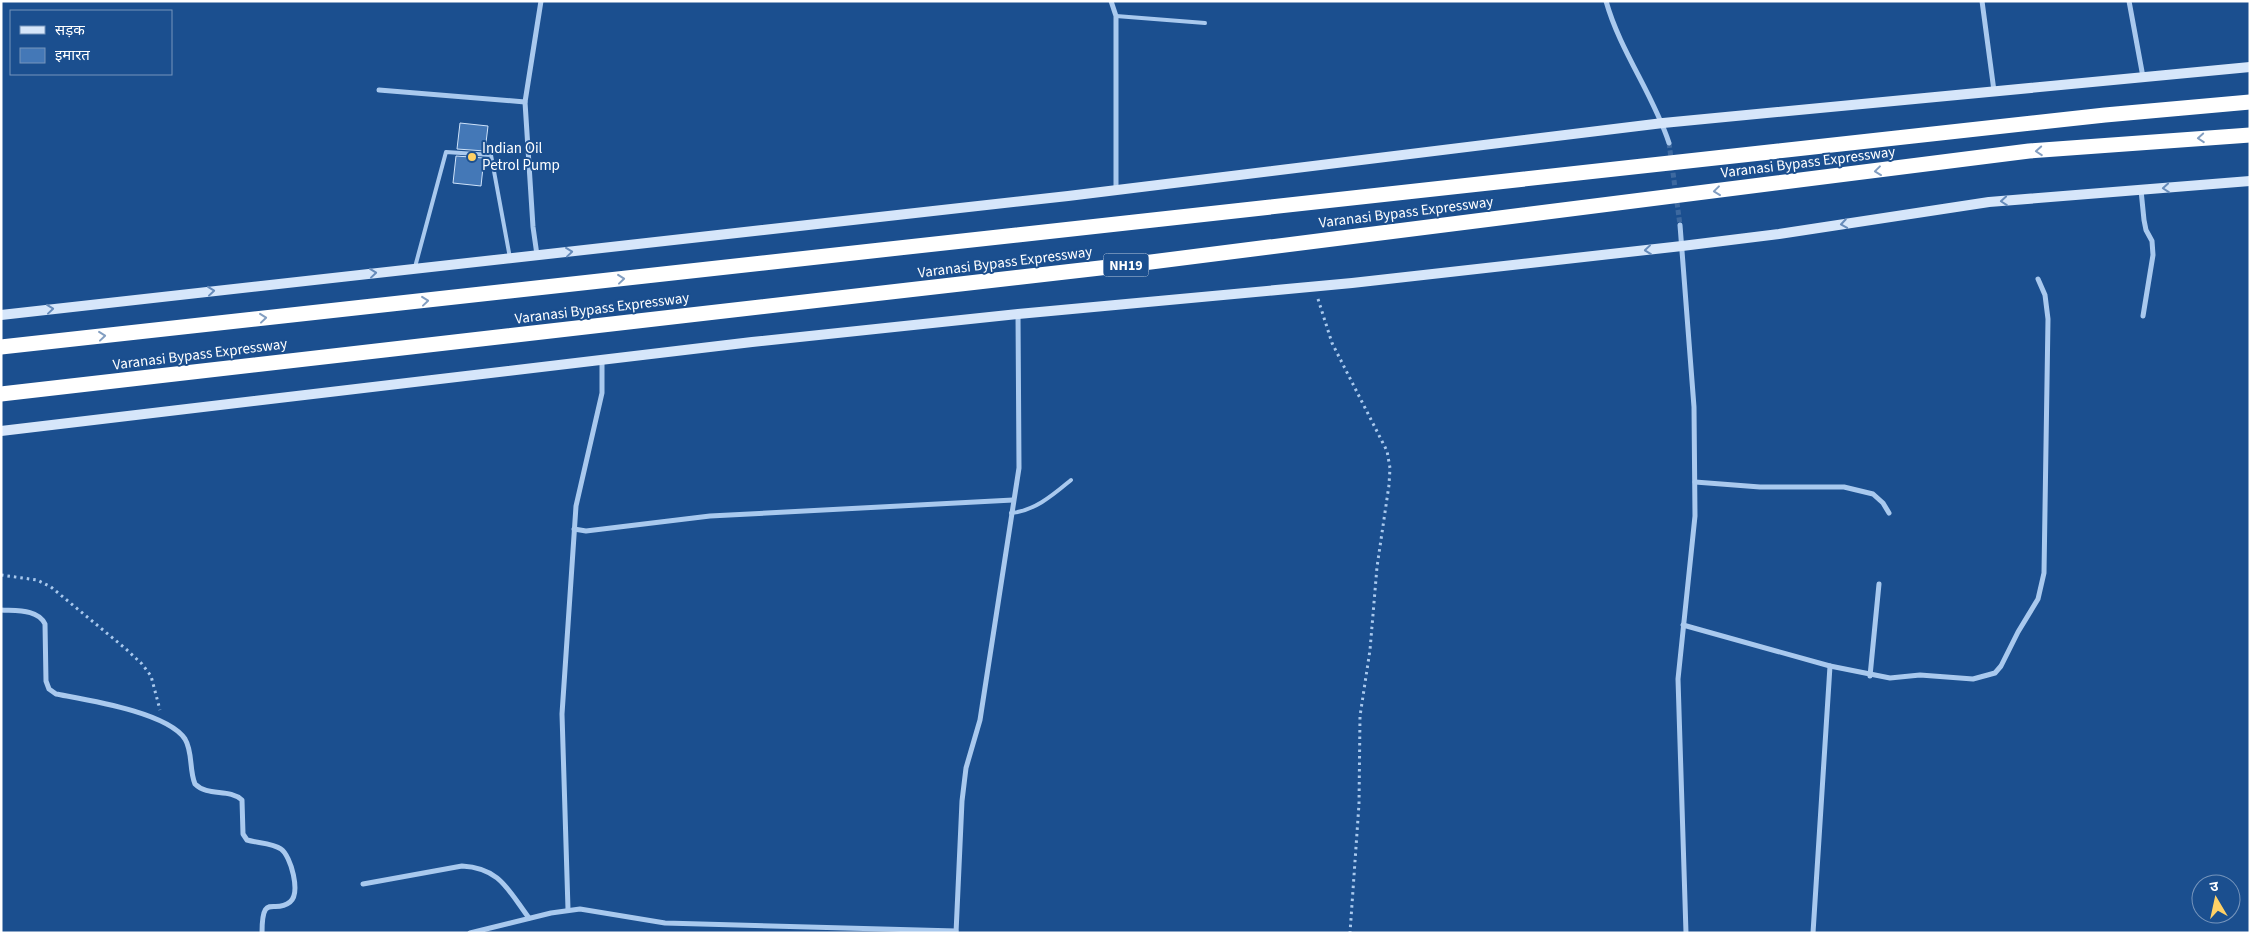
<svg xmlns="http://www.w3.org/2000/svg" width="2251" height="934" font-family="'Source Sans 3','Noto Sans Devanagari',sans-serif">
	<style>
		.building { fill: #4478b7; stroke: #cfe3fa }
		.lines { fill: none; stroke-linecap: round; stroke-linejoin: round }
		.street-tunnel { stroke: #3d69a0; stroke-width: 5; stroke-dasharray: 5 2.5; stroke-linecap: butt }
		.path { stroke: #a9c9ee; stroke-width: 3; stroke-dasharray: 2.5 4; stroke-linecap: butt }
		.lane { stroke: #a9c9ee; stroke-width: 4 }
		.street { stroke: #a9c9ee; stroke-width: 5 }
		.secondary { stroke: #d6e6fa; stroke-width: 10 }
		.highway { stroke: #fff; stroke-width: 15 }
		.oneway { stroke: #829ec1 }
		.oneway2 { stroke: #668bba }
		.poi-dot { fill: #ffd166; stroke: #1b4f8f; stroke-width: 2 }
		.labels { text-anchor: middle; stroke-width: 4; stroke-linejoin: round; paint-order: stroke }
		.shield { fill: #1b4f8f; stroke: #bbcadd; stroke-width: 1 }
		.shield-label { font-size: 14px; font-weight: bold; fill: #fff }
		.poi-label { font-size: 15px; fill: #fff; stroke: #1b4f8f; text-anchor: start }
		.street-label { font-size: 15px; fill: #fff; stroke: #1b4f8f }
	</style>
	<rect width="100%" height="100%" fill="#1b4f8f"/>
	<g class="building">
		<path d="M460,123L488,126L485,151L457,149Z"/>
		<path d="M456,156L484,158L481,186L453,183Z"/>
	</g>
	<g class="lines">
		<path class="street-tunnel" d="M1669,143L1680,225"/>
		<g class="path">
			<path d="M1318,299L1332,343L1387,451L1390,468L1389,485L1377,567L1370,650L1360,716L1359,804L1350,933"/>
			<path d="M1,575L37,580L51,587L126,649L142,664L151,676L160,710"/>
		</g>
		<g class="lane">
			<path d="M1116,16L1205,23"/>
			<path d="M415,267L446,152L491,155L510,258"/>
			<path d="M1011,513C1035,511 1054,494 1071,480"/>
		</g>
		<g class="street">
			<path d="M1111,1L1116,16V189"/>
			<path d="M1606,1C1620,51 1653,94 1669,143"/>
			<path d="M1982,1L1994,91"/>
			<path d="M2129,1L2143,77"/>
			<path d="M379,90L525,102"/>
			<path d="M2141,190L2144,220L2146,230L2152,241L2153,255L2143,316"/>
			<path d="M1680,225L1694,407L1695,516L1678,679L1686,933"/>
			<path d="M537,255L533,227L525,102L541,1"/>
			<path d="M1695,482L1760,487H1844L1873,494L1883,503L1889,513"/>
			<path d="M574,529L586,531L710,516L1013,500"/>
			<path d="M1,610C17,611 38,609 45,624L46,681L49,689L56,694C87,700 167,712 185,739C193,752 189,770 195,784C208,797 229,788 242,800L243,834L247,840C257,843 273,843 281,849C291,856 301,893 290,902C274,915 262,891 262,933"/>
			<path d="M1683,625L1830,666L1813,933"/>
			<path d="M1830,666L1890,678L1920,675L1973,679L1995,673L2001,666L2018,632L2038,599L2044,573L2048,319L2045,295L2038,279"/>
			<path d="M1870,676L1879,584"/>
			<path d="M363,884L462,866C500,868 508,890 529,918"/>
			<path d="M568,909L562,714L576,506L602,393V360"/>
			<path d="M470,933L551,913L580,909L665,923L956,931"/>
			<path d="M956,933L962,801L966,768L980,720L1019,468L1018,314"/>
		</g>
		<g class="secondary">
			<path d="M1,315L1068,196L1663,123L2250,67"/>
			<path d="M1,431L752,342L1018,314L1352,283L1682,246L1779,234L1989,202L2250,181"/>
		</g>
		<g class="highway">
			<path d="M1,347L2105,115L2250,102"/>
			<path d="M1,394L1135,264L2029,151L2250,135"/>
		</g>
	</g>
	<defs><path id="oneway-chevron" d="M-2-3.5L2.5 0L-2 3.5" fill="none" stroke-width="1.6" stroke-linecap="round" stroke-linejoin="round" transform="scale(1.25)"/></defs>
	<g class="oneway">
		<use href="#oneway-chevron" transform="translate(2201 138) rotate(176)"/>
		<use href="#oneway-chevron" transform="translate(2039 151) rotate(176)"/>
		<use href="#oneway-chevron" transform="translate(1878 171) rotate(173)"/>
		<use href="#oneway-chevron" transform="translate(1717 191) rotate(173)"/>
		<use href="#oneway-chevron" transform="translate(621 279) rotate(-6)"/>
		<use href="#oneway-chevron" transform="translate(425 301) rotate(-6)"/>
		<use href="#oneway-chevron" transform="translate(263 318) rotate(-6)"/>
		<use href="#oneway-chevron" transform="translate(102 336) rotate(-6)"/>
	</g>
	<g class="oneway2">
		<use href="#oneway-chevron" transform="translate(2166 188) rotate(175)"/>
		<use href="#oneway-chevron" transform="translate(2004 201) rotate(175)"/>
		<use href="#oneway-chevron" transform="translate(1844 224) rotate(171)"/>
		<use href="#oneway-chevron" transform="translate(1648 250) rotate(174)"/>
		<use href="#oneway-chevron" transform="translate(569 252) rotate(-6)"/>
		<use href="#oneway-chevron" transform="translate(373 273) rotate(-6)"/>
		<use href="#oneway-chevron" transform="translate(211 291) rotate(-6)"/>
		<use href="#oneway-chevron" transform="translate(50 309) rotate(-6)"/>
	</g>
	<circle class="poi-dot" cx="472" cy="157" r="5"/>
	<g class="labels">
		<rect class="shield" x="1103.5" y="253.5" width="45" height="23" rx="4"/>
		<g class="shield-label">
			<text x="1126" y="270">NH19</text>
		</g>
		<g class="poi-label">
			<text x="482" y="153">Indian Oil<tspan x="482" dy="17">Petrol Pump</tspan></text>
		</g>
		<g class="street-label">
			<text transform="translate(1808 162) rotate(-7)" y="5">Varanasi Bypass Expressway</text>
			<text transform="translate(1406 212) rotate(-7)" y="5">Varanasi Bypass Expressway</text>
			<text transform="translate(1005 262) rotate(-7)" y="5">Varanasi Bypass Expressway</text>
			<text transform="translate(602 308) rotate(-7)" y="5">Varanasi Bypass Expressway</text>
			<text transform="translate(200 354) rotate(-7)" y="5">Varanasi Bypass Expressway</text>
		</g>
	</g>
	<rect width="2251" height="934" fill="none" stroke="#ffffff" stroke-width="5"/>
	<rect x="10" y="10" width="162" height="65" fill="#1b4f8f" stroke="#7695bc"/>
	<rect x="20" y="26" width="25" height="8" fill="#d6e6fa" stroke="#7695bc"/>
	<text x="55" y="35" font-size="15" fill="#ffffff">सड़क</text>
	<rect x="20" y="48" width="25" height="15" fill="#4478b7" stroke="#7695bc"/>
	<text x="55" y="60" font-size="15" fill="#ffffff">इमारत</text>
	<g transform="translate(2216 899) rotate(351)"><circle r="24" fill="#1b4f8f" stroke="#7695bc"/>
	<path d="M0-4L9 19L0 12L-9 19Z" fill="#ffd166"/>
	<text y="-8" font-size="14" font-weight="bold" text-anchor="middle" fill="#ffffff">उ</text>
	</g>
</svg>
